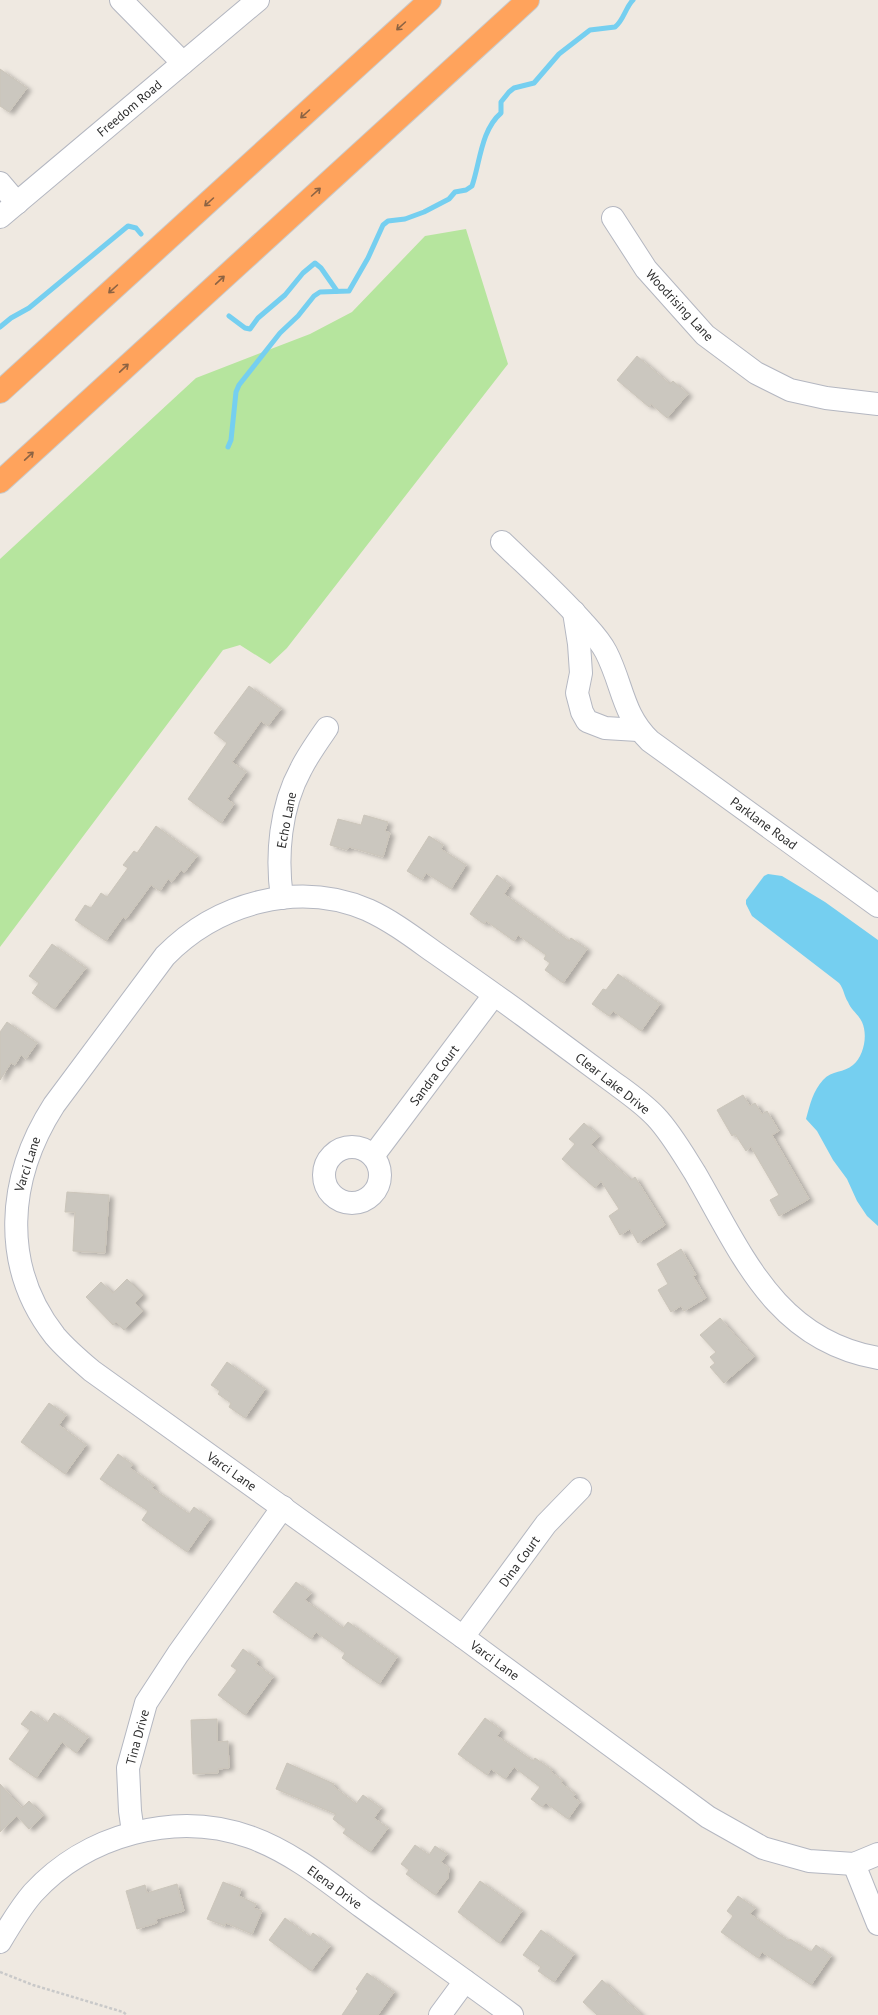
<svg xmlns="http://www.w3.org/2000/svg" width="878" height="2015" font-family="'PT Sans',sans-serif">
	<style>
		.green { fill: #b6e59e }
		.water { fill: #75cff0 }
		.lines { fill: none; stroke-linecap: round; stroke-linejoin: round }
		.stream { stroke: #75cff0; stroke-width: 5 }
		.building { fill: #cbc7bf; stroke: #cbc5ba; filter: url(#shadow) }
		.minor-casing { stroke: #b4b7c1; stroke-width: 24 }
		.highway-casing { stroke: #c9c9c9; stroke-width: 24 }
		.path { stroke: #c9c9c9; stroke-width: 2.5; stroke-dasharray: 3 2; stroke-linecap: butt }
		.minor { stroke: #fff; stroke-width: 22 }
		.highway { stroke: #ffa35c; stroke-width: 22 }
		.oneway { stroke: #8c6343 }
		.labels { text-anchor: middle; stroke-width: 3; stroke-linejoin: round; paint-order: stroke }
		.street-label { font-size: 13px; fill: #2e2e2e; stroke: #fff }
	</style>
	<defs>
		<filter id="shadow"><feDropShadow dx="4.5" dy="2.5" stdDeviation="2" flood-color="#0004"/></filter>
	</defs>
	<rect width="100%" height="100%" fill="#efe9e1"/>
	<path class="green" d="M466,229L508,364L287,648L270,664L240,645L223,650L0,947V559L196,378L310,334L352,312L425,236Z"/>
	<path class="water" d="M768,874L782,876L825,902L878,940V1226L867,1216L857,1201L847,1179L833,1160L817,1131L806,1119C810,1104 813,1091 823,1080C832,1070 844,1073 853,1065C864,1056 868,1035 862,1022C859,1015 851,1010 848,1002C844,996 844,989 839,983L752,916L746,904V900L764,876Z"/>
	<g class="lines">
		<g class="stream">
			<path d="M229,316L245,328L250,329L258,318L285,295L303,273L315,263L321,268L337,291"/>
			<path d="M0,327L11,318L29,308L128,226L136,228L141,234"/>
			<path d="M228,447L231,440L236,392L239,385L280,333L298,316L314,296L320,292L349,291L368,258L383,225L388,221L405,219L424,212L449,199L455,192L466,190L472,186C480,163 481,130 501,113V102L509,92L514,88L534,83L559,54L590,30L615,27C624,20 625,8 633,0"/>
		</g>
	</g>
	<g class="building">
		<path d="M0,69L27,88L9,112L0,106Z"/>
		<path d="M637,356L670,384L673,381L688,394L667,418L651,404L649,407L617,380Z"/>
		<path d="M249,686L281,709L268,726L261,721L232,762L246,772L227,799L234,804L221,823L188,799L227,743L214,733Z"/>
		<path d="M364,815L388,822L385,831L390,833L383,857L349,847L347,850L330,845L338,819L361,825Z"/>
		<path d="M156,826L197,856L184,873L181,870L172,882L168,879L160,891L151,885L126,919L123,917L106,941L75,920L85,905L91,908L101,893L107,897L128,868L123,865L134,851L137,853Z"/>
		<path d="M429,836L443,845L441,849L466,865L451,889L426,873L422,880L407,871Z"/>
		<path d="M497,875L510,885L504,894L569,941L571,938L587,949L563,983L545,970L550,963L544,959L546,955L518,935L514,941L486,921L484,924L470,914Z"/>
		<path d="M52,944L86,968L54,1009L32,993L39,983L29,976Z"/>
		<path d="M618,974L660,1004L641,1031L613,1011L609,1016L592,1004L603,989L606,990Z"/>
		<path d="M7,1022L37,1043L26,1059L21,1055L15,1065L11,1063L0,1080V1032Z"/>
		<path d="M743,1095L750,1106L755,1103L762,1114L767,1111L779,1131L772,1135L809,1199L779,1216L770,1200L779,1195L751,1147L746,1151L735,1134L732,1136L717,1110Z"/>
		<path d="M584,1123L599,1136L591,1145L631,1180L635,1177L665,1225L638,1243L630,1229L620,1235L609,1216L619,1209L601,1181L595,1188L562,1159L575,1144L569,1139Z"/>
		<path d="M67,1192L109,1195L105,1253L73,1251L75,1212H65Z"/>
		<path d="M681,1249L696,1275L693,1276L706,1298L684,1311L681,1306L671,1312L658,1290L668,1284L657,1264Z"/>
		<path d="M127,1279L143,1295L135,1303L143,1311L124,1330L116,1322L113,1325L86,1297L101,1282L113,1293Z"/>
		<path d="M720,1318L754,1357L724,1383L710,1367L715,1363L710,1357L716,1352L700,1335Z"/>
		<path d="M227,1362L265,1389L245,1418L229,1407L231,1403L218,1394L220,1391L211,1385Z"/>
		<path d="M49,1403L66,1415L59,1425L86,1445L65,1474L21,1442Z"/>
		<path d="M118,1454L133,1465L130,1468L154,1485L152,1488L189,1514L194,1507L210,1519L187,1552L142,1520L148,1511L100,1479Z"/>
		<path d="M296,1582L311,1593L305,1600L343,1628L348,1622L397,1657L379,1684L342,1658L345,1653L316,1632L311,1639L273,1612Z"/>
		<path d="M243,1649L258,1660L256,1664L273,1677L245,1715L218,1695L237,1670L231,1666Z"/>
		<path d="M31,1711L47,1723L54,1713L88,1737L76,1753L62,1742L36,1778L9,1759L30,1730L21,1724Z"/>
		<path d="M485,1718L501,1730L497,1736L533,1761L535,1758L552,1770L551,1772L563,1781L561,1783L575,1794L573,1797L580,1802L568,1819L546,1803L542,1807L531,1799L540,1787L514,1767L505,1779L491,1769L487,1775L458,1754Z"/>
		<path d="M217,1719V1742L228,1741L229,1768L218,1769V1773L193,1774L191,1720Z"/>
		<path d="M287,1763L334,1784L333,1786L356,1804L363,1795L381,1808L374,1818L388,1828L370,1852L343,1833L346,1829L333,1819L336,1814L276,1789Z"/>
		<path d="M0,1784L22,1808L29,1801L43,1816L29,1829L17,1816L0,1832Z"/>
		<path d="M415,1845L429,1855L435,1846L447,1854L441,1862L449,1868L448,1878L435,1895L406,1874L409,1870L401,1864Z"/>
		<path d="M480,1881L522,1911L499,1943L458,1912Z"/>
		<path d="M223,1882L241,1889L239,1896L256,1904L254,1908L262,1911L252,1934L226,1923L225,1926L207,1919Z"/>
		<path d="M177,1884L184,1911L156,1919L157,1923L137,1929L126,1891L145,1885L147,1893Z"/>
		<path d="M738,1896L755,1908L750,1914L789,1941L790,1939L811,1952L816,1945L831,1956L811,1985L762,1952L758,1958L721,1932L733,1916L727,1911Z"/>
		<path d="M285,1918L310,1937L313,1933L330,1946L311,1971L269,1940Z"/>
		<path d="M541,1930L574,1954L554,1982L538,1971L541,1967L523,1955Z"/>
		<path d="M367,1973L394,1992L378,2015H342L358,1991L356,1989Z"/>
		<path d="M602,1980L642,2015H597L583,2002Z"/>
	</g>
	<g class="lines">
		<g class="minor-casing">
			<g id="minor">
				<path d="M121,0L183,63"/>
				<path d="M0,183L17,203"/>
				<path d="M0,217L258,0"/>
				<path d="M613,218L646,269L705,335L756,373L790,390L826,398L878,404"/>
				<path d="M502,542C529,568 557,593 582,621C591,631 600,640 606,652C623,685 622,714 650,741L878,906"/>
				<path d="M574,612L579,644L581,673L577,693L582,712L587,721L605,728L638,730"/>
				<path d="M282,898C276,856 280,807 301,769C308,755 318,741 327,728"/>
				<circle cx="352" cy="1175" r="28"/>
				<path d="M373,1156L494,995"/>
				<path d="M878,1358C775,1340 742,1254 695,1173C683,1154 671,1133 656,1117C642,1102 625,1091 609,1079C581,1058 552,1037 524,1016C494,994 464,973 434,952C413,937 392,921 368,910C298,880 217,903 165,956L54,1105C7,1178 0,1266 55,1336C66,1349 79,1360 92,1371L463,1637L708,1817L763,1848L809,1861L854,1864L878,1854"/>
				<path d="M463,1637L546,1524L580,1489"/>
				<path d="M133,1832L130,1811L128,1768L146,1703L178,1654L283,1507"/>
				<path d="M854,1864L878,1924"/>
				<path d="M0,1942C10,1925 20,1908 33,1893C86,1835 175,1810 250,1837C292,1852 327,1881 362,1907C412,1943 463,1979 512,2015"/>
				<path d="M440,2015L465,1981"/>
			</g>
		</g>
		<g class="highway-casing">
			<g id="highway">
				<path d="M0,392L430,0"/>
				<path d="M0,482L528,0"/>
			</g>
		</g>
		<path class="path" d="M0,1972L33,1985L123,2012L127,2015"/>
		<use href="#minor" class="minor"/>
		<use href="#highway" class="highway"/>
	</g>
	<defs><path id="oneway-shaft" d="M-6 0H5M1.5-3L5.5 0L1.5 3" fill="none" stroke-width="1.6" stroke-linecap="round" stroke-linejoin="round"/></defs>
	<g class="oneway">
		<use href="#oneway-shaft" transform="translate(401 26) rotate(138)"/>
		<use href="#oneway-shaft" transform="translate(305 114) rotate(138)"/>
		<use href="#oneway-shaft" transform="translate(316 192) rotate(-42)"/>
		<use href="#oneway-shaft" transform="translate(209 202) rotate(138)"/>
		<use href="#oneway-shaft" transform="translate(220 280) rotate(-43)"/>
		<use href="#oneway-shaft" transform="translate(113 289) rotate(138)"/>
		<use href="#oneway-shaft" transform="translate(124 368) rotate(-43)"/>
		<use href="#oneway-shaft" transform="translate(29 456) rotate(-43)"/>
	</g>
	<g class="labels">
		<g class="street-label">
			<text transform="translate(129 108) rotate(-40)" y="5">Freedom Road</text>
			<text transform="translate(680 305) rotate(47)" y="5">Woodrising Lane</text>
			<text transform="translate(286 820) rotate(-79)" y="5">Echo Lane</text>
			<text transform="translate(764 823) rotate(36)" y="5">Parklane Road</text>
			<text transform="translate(434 1075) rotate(-53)" y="5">Sandra Court</text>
			<text transform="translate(613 1083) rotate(38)" y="5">Clear Lake Drive</text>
			<text transform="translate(27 1164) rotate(-72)" y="5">Varci Lane</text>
			<text transform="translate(232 1471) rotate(35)" y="5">Varci Lane</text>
			<text transform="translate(519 1561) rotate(-54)" y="5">Dina Court</text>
			<text transform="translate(495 1660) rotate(36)" y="5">Varci Lane</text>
			<text transform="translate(137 1737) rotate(-75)" y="5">Tina Drive</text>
			<text transform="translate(335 1887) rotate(36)" y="5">Elena Drive</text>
		</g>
	</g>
</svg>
